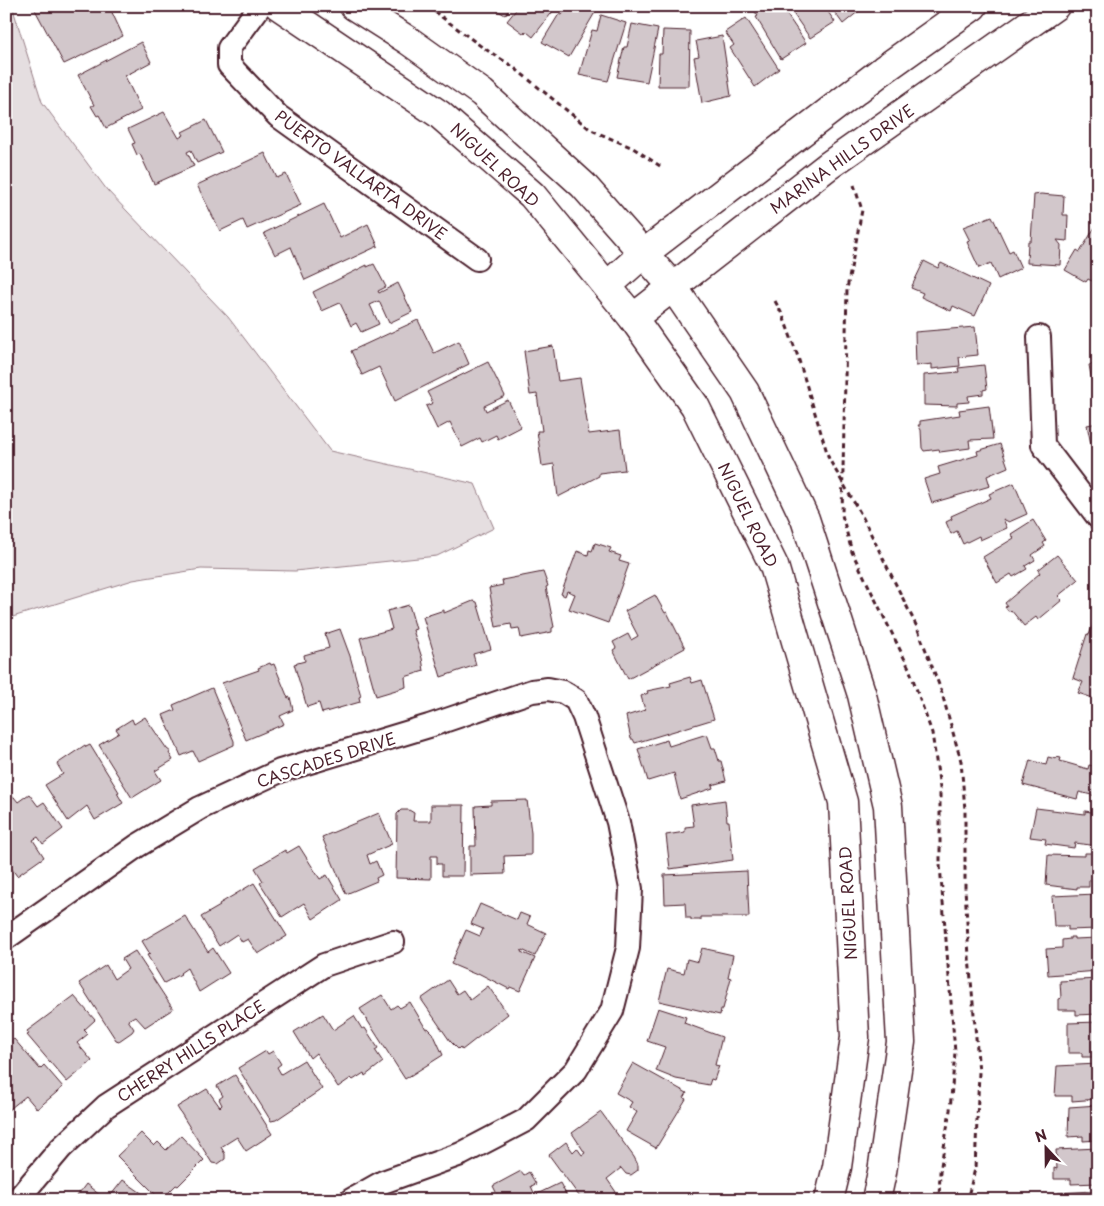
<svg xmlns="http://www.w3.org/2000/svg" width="1104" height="1206" font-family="'Playpen Sans',sans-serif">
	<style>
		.green { fill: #e5dee0; stroke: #987e86 }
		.building { fill: #d2c7cb; stroke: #4a1f2b }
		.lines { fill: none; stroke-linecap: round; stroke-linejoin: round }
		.street-casing { stroke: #4a1f2b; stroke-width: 26 }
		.secondary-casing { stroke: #4a1f2b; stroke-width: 31 }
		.path { stroke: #4a1f2b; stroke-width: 3; stroke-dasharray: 5 4; stroke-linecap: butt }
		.street { stroke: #fff; stroke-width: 22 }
		.secondary { stroke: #fff; stroke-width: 28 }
		.labels { text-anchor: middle; stroke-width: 4.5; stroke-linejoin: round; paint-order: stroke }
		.street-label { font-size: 16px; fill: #4a1f2b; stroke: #fff }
	</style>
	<rect width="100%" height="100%" fill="#fff"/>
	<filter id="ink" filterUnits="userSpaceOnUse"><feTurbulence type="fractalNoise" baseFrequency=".02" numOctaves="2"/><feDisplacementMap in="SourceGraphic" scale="10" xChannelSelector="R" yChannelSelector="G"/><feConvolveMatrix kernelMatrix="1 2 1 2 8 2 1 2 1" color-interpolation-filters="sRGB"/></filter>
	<g filter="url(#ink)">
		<path class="green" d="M6,6H12L42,102L107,190L228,317L330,451L475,484L494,528L437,556L295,571L201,569L133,580L6,619Z"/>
		<g class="building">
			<path d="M33,6H109L123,36L64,64Z"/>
			<path d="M490,6H512L505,15Z"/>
			<path d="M519,6H557L533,37L527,32L523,33L507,21Z"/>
			<path d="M567,6H592L597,9L569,57L542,42L559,14L562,15Z"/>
			<path d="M758,6H781L806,43L781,59L756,17L758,16L753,9Z"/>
			<path d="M791,6H824L835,22L810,38L792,12L794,10Z"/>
			<path d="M830,6H865L843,24Z"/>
			<path d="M601,15L626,23L608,81L579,75L592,30L597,31Z"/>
			<path d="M746,18L779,69L755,87L730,48L734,45L725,32Z"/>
			<path d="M632,24L658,29L647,82L617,77L624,47H627Z"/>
			<path d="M663,30L690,31L689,86H658L659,54H662Z"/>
			<path d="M722,36L731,96L702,103L694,57L699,56L696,41Z"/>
			<path d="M141,42L151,62L125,76L141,110L106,128L99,115L97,116L91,106L94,105L78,75Z"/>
			<path d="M164,112L179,138L184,135L182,132L206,120L222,152L197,163L191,150L187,152L194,166L154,184L140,154L137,155L132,144L135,143L128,129Z"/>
			<path d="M265,153L277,178L286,174L301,205L247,229L243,220L220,231L197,185Z"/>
			<path d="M1041,194L1064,196L1063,215H1068L1067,241L1057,240L1061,245L1060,265L1027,263L1028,241H1031L1034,195Z"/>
			<path d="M324,204L340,238L368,224L378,246L305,280L291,247L275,255L264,233Z"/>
			<path d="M992,216L1009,252L1013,250L1021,268L998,279L991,263L979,268L967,242L970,241L963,227Z"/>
			<path d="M1098,222V271L1092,281L1088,279L1086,282L1065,270L1077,250L1080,252Z"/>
			<path d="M924,261L938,268L941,263L989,286L975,316L953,306L951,311L921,297L923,293L911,288Z"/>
			<path d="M374,264L386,287L378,291L379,293L398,283L412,312L389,323L379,301L370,305L379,324L361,332L356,323L351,326L340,303L322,311L313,292L367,265V267Z"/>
			<path d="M418,320L434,353L459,341L469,364L395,401L379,367L362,375L351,351Z"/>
			<path d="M975,327L978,355L959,357L960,366L932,369V364L916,366L915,332Z"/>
			<path d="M553,346L558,381L580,378L589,434L620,430L625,470L599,473V476L558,497L554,464L542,466L537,431H542L537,394L530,395L524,351Z"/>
			<path d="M488,362L505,396L484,406L486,411L508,400L521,427L498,439L496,435L482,442L480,438L462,447L450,422L437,429L426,406L433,403L427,392Z"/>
			<path d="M1098,363V397H1095L1089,365Z"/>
			<path d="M984,365L987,389L983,390V394L968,396L969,402L957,403V406L924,405V375L959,372L958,368Z"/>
			<path d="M989,406L993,439L969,440L970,448L940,452L939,449L924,451L922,448L921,430L918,425H920V421L960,415L959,410Z"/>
			<path d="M1098,423V448L1092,449L1087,425Z"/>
			<path d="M1000,444L1008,467L987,476L990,486L932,503L924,479L940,474L938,467L978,455L977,451Z"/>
			<path d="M1014,483L1027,514L1009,522L1003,519L1007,528L980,540L979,536L963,544L957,531L951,534L946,522L952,519L951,516L991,498L989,494Z"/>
			<path d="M1033,520L1046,541L1043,543L1045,546L1032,555L1035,560L1025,566L1027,569L1013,577L1011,574L997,583L983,557L1014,538L1011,534Z"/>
			<path d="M595,543L611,548L609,552L621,556L619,561L629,564L608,623L569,609L575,594L567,591L565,596L561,594L577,551L588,555L589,550L592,551Z"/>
			<path d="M1057,555L1078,580L1058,596L1062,600L1038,620L1036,617L1024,626L1011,610L1009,612L1005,607L1007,606L1005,603L1040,573L1038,570Z"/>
			<path d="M543,572L548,586L546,587L554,627L552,628V632L521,638L519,628L512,629L511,624L496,627L489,588L503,585L502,580Z"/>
			<path d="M655,595L665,613L667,612L685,648L628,679L613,650L616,648L613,642L628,634L631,640L638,636L625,611Z"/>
			<path d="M473,601L477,602L491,649L473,654L476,665L441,677L423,617L444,610V613Z"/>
			<path d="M409,605L416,629L413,630L422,658L424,671L405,677L406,687L376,696L360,638L392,629L387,611Z"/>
			<path d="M1098,611V695L1096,699L1078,693L1083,682L1073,678L1087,634L1089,635Z"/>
			<path d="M340,629L350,656L361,696L359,697L360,702L322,713L319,703L307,707L294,664L305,661L304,655L329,648L325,634Z"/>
			<path d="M270,663L271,665L274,664L288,698L290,697L293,710L280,716L284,724L246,740L222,683L259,670L258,668Z"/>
			<path d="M690,677L692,683L702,680L714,719L635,743L633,739H631L626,716L645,710L641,696L648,693L647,691L671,686L670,683Z"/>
			<path d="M212,688L234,741V745L198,761L193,751L181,756L163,715L175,710L173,705Z"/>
			<path d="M145,717L167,749L171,752L169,753L173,760L155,771L161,780L132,798L99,745L119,733L116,729L132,719L134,724Z"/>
			<path d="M707,734L712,748H715L719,761H721L726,781L712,785L713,788L680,799L674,773L648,781L638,749L667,740L669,746Z"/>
			<path d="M85,745L86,747L90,745L119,792L117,793L123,803L95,820L87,806L68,821L45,785L63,774L57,764Z"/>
			<path d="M1048,757L1056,759V757L1061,758L1060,761L1088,769L1089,765L1098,767L1096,796L1079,792L1077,799L1023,785L1030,760L1046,765Z"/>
			<path d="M29,794L38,806L44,802L63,829L43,844L38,837L33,840L44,857L17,876L6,861V802L14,797L18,802Z"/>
			<path d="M527,800L531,833V855L504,856L505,874L470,875V846H476L475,806L491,805V801Z"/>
			<path d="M725,800L727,821H729L733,860L670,869L666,835L685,832V827L694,826L691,805Z"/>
			<path d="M431,805H464L463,876H442V864H437V856H431V879L396,878L397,814L401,810H409L414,813L413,821H431Z"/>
			<path d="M1036,808L1085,814V811L1098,813V846L1075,843L1074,848L1045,844L1046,839L1030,837Z"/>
			<path d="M379,813L392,844L367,855L370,864L376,861L382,875L376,878L377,881L346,894L322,837Z"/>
			<path d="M299,846L320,879L327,875L342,900L313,919L304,903L282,917L260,883L263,881L255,868L285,850L287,853Z"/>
			<path d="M1085,853H1098V881L1089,880V887H1077V889L1046,885L1048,855L1085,856Z"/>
			<path d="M747,871L749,917H701V920H691V918H686L685,903L665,904L664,875Z"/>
			<path d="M254,883L287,936L258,954L248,939L242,942L237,934L219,946L201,917L220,906L219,904Z"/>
			<path d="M1096,891H1098V929L1068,930V926H1054L1052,896L1096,894Z"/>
			<path d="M480,904L517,920L520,913L530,917L527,924L546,933L535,956L522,950L521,952L535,958L520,991L510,987L509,989L478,973L477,975L451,964L466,930L480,936L483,929L471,924Z"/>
			<path d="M185,916L208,952L213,948L229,973L199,992L187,968L180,973L181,974L164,983L147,955L150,954L142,941Z"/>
			<path d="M1070,937H1074V939L1098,938V971L1048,975L1046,949L1062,948V940L1070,939Z"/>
			<path d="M702,948L733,955L728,977L731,978L723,1009H721L720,1015L659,1001L667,969L684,973L687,959L698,962Z"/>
			<path d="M135,951L173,1009L145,1027L135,1016L128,1020L134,1029L132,1032L119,1041L116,1040L79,983L106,965L114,979L128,969L122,959Z"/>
			<path d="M1098,979V1014L1076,1015V1010H1058V999L1061,998L1060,981Z"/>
			<path d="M448,980L457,994L463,990L470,1000L488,986L508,1014L462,1050L460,1047L458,1049L450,1041L421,999Z"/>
			<path d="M382,995L391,1009L397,1005L400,1008L410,1002L426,1029L428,1028L433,1033L443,1055L405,1079L360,1009Z"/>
			<path d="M74,996L95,1020L84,1030L88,1034L77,1043L92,1061L67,1082L27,1035L29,1034L27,1031Z"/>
			<path d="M658,1008L686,1017L684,1023L722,1037L715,1065L719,1066L714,1080L711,1079L709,1085L676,1079L656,1071L665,1047L647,1041Z"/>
			<path d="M323,1014L333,1030L354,1016L362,1029L365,1028L378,1048L375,1050L383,1062L365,1076L364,1073L353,1080L351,1078L338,1087L316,1053L310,1058L294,1032Z"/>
			<path d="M1098,1022V1057H1082V1053H1068V1023Z"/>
			<path d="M14,1039L40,1069L44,1065L63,1087L37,1109L26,1096L6,1112V1045Z"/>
			<path d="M266,1051L268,1054L273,1051L281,1064L277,1067L281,1074L304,1060L322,1089L276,1120L271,1121L238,1068Z"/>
			<path d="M633,1063L687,1093L684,1098L686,1099L656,1148L626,1131L637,1112L629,1107L632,1102L616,1093Z"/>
			<path d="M1098,1064V1099L1072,1101V1096H1055L1057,1066Z"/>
			<path d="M235,1075L272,1134L246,1151L237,1137L221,1147L225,1154V1159L218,1164L212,1163L177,1107L207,1089L220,1107L222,1105L219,1099L223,1096L217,1086Z"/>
			<path d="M1098,1105V1140L1083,1141V1136L1068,1137L1069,1107Z"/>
			<path d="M601,1112L634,1157L638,1165V1170L631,1175L626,1174L621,1168L607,1179L616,1192L605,1200H582L549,1155L566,1142L573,1152L577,1148L582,1155L585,1153L572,1133Z"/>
			<path d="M141,1133L154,1146L158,1142L166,1150L181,1136L204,1160L178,1186L176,1185L161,1200L117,1156Z"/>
			<path d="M1098,1148V1183L1071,1184V1179H1054V1168L1057,1169L1056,1150Z"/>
			<path d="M521,1171L524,1175L529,1172L536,1184L531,1186L535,1195L560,1183L569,1200H500L493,1186Z"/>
			<path d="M123,1180L147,1197L145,1200H107Z"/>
			<path d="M86,1184L106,1200H74Z"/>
			<path d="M1098,1187V1200H1057L1058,1193L1093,1191L1092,1188Z"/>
		</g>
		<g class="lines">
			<g class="street-casing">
				<g id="street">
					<path d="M260,6L229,48V65L278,116L477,259"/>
					<path d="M1039,337L1043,445L1098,517"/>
					<path d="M6,938L137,846L200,808L280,771L429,726L532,691L548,689L563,692L576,700L584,717L618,822L631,889L628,948L612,1011L576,1070L526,1120L461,1154L383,1182L351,1200"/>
					<path d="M17,1200L61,1148L106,1106L324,965L393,942"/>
				</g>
			</g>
			<g class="secondary-casing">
				<g id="secondary">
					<path d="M279,6L439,114L532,195L633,318L695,406L774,566L843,802L855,1037L837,1167L829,1200"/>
					<path d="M354,6L409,41L482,93L583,185L673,287L745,392L805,519L862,695L888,806L901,1042L882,1172L876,1200"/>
					<path d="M607,286L643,254L883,70L973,6"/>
					<path d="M633,318L828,166L1055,6"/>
				</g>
			</g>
			<g class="path">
				<path d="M427,6L482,47L512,66L591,130L633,148L663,168"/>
				<path d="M854,185L862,210L847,289L842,515L852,552L909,668L932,733L940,788V865L955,1052L950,1110L940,1172L939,1200"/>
				<path d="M775,301L783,316L797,354L829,459L862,516L917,627L941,690L961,761L965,810V888L969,957L979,1072L975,1169L967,1200"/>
			</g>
			<use href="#street" class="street"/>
			<use href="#secondary" class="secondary"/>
		</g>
	</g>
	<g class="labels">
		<g class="street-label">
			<text transform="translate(842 159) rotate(-36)" y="6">MARINA HILLS DRIVE</text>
			<text transform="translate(495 165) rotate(43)" y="6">NIGUEL ROAD</text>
			<text transform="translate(361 175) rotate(36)" y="6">PUERTO VALLARTA DRIVE</text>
			<text transform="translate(748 515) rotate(64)" y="6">NIGUEL ROAD</text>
			<text transform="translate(326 760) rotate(-18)" y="6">CASCADES DRIVE</text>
			<text transform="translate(848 903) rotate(-93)" y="6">NIGUEL ROAD</text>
			<text transform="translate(191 1051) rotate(-33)" y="6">CHERRY HILLS PLACE</text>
		</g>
	</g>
	<rect width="1104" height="1206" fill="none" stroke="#fff" stroke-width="25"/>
	<rect x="12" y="12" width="1079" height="1181" fill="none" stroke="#4a1f2b" stroke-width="2" filter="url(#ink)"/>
	<g transform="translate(1046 1148) rotate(338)" stroke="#ffffff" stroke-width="4" paint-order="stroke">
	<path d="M0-4L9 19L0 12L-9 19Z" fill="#4a1f2b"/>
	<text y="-8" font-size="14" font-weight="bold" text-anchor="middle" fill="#4a1f2b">N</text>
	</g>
</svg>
